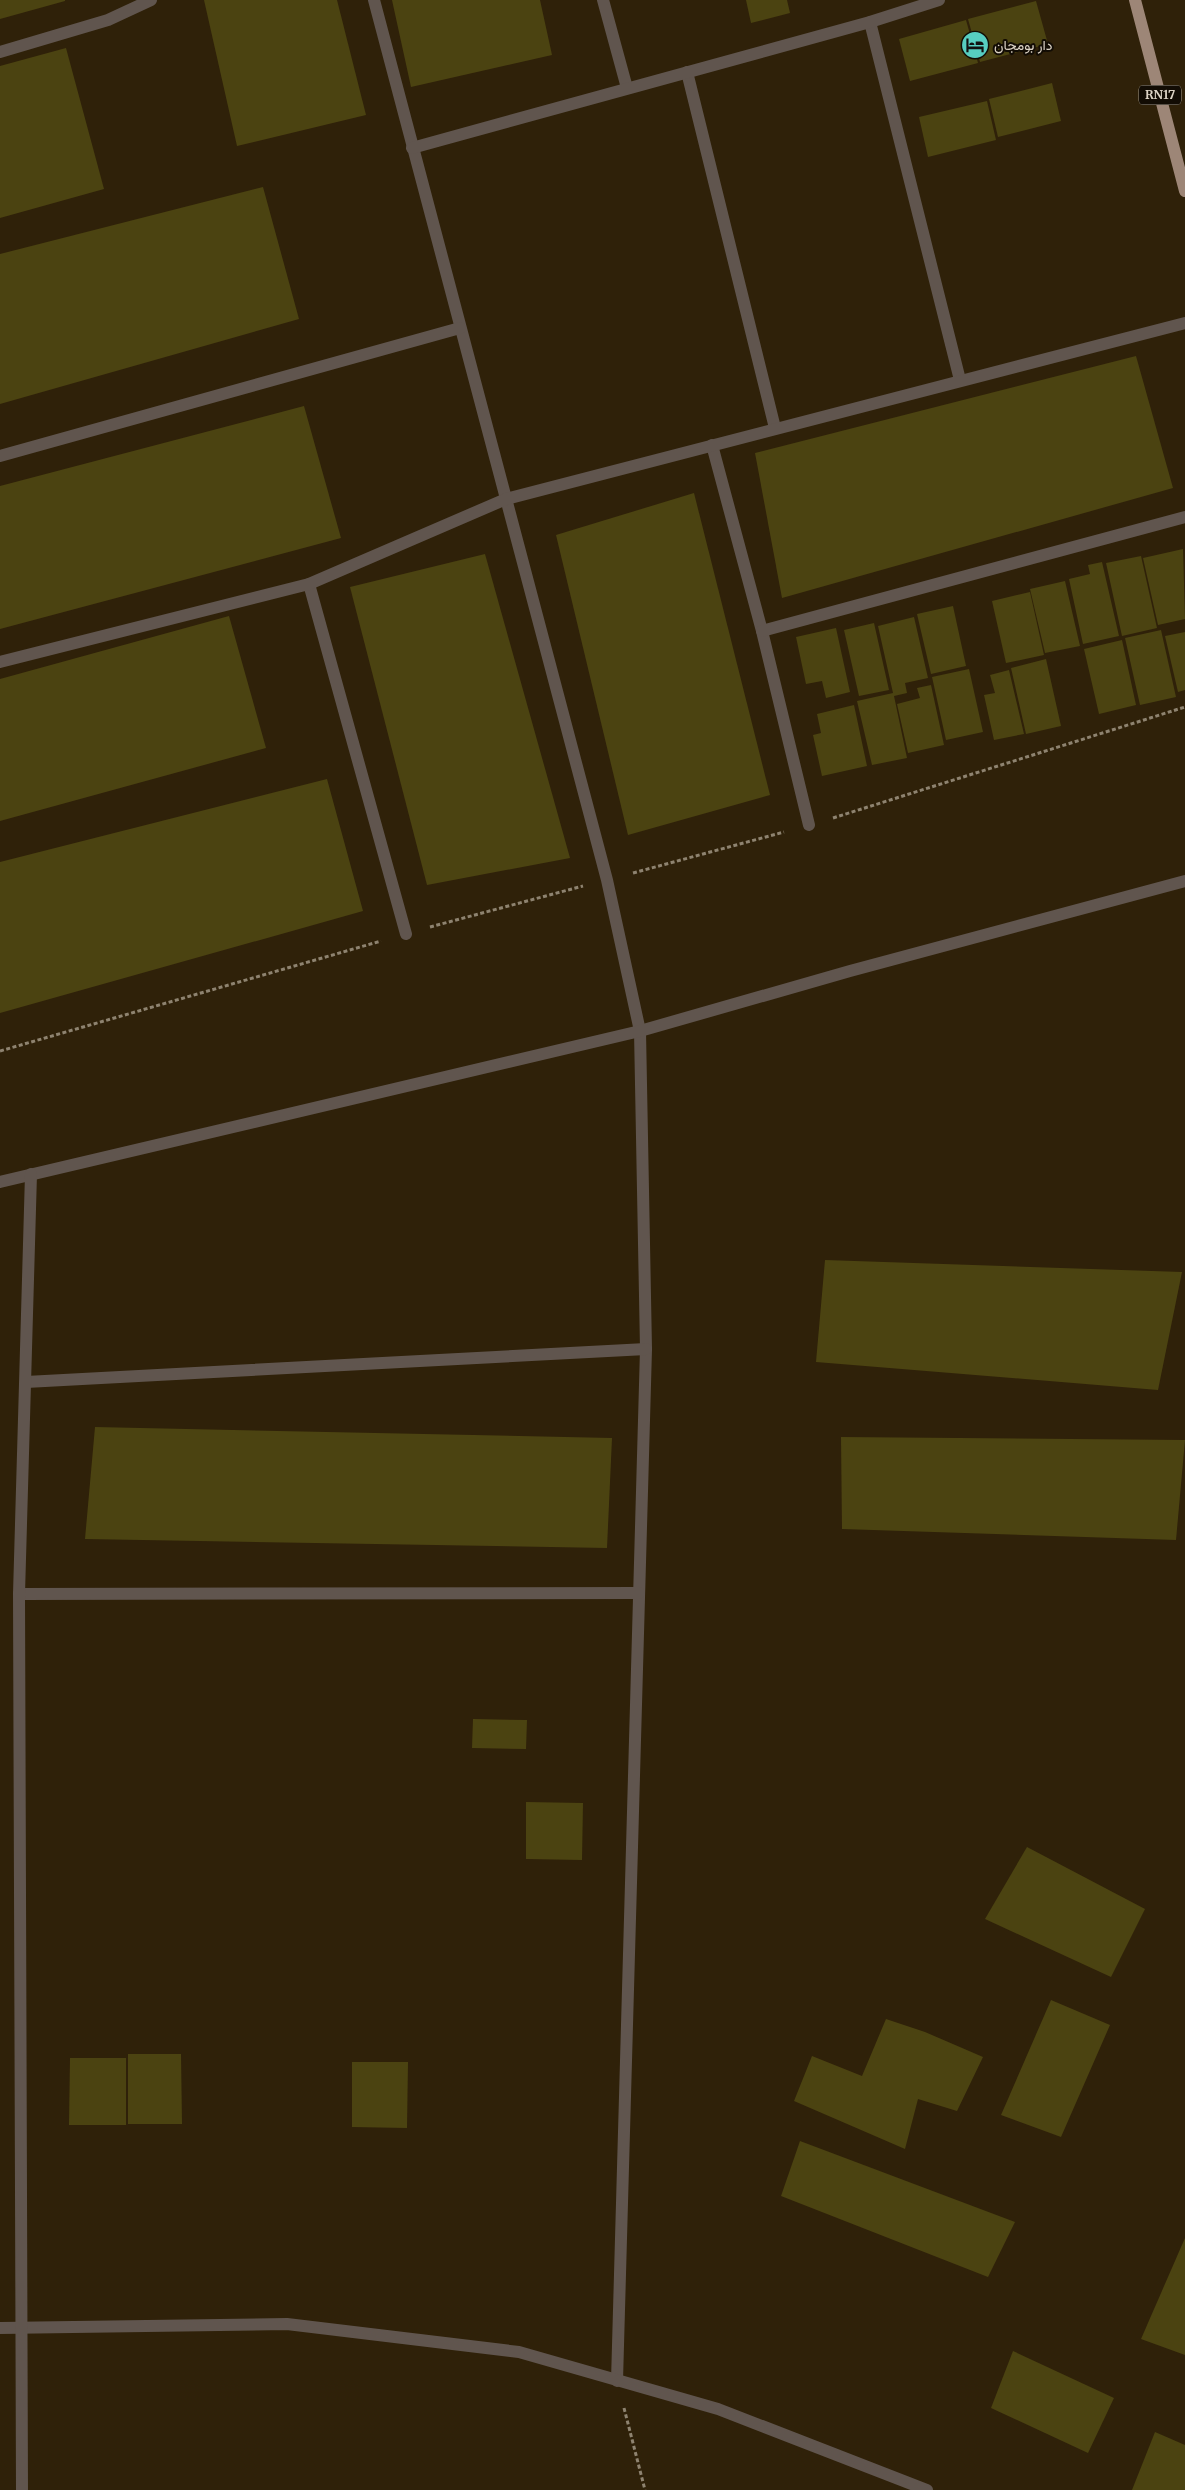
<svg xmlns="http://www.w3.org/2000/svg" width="1185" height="2490" font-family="Merriweather,Vazirmatn,serif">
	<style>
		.building { fill: #4b4311 }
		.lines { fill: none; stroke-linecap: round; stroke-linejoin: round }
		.path { stroke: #8e8370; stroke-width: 3; stroke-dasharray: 4 2.5; stroke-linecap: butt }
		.minor { stroke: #60554e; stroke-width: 12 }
		.major { stroke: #9d8677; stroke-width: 12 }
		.labels { text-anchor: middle; stroke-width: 4; stroke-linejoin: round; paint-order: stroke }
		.shield { fill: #120c04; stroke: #9f978b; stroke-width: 1 }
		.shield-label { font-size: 12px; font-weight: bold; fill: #dcd3c5 }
		.poi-label { font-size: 14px; fill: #dcd3c5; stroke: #120c04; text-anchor: start }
	</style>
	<rect width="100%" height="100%" fill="#2f2109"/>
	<g class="building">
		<path d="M0,0H65V1L0,19Z"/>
		<path d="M204,0H337L366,115L237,146Z"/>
		<path d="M392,0H540L552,55L411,87Z"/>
		<path d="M746,0H787L790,13L751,23Z"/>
		<path d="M1036,1L1048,44L980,62L968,19Z"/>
		<path d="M966,20L978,63L910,81L899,39Z"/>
		<path d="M66,48L104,189L0,218V66Z"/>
		<path d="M1052,83L1061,121L998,137L989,99Z"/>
		<path d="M987,101L996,140L928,157L919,117Z"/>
		<path d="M263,187L299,319L0,404V254Z"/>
		<path d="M1136,356L1173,488L782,598L755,453Z"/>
		<path d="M304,406L341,538L0,629V486Z"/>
		<path d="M694,493L770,795L628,835L556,535Z"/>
		<path d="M1183,549L1185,619L1158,625L1143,558Z"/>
		<path d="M485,554L570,858L427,885L350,587Z"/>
		<path d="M1141,556L1157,628L1122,636L1106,563Z"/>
		<path d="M1102,562L1119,636L1083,644L1069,579L1090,574L1088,565Z"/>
		<path d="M1065,581L1080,646L1045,653L1030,589Z"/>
		<path d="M1030,592L1044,655L1006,663L992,601Z"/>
		<path d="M953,606L966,666L931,674L917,614Z"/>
		<path d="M229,616L266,748L0,821V679Z"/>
		<path d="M914,617L928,678L905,683L907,693L894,696L907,758L872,765L857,701L893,693L878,626Z"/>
		<path d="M874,623L889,690L859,696L844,630Z"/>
		<path d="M836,628L850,692L826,698L822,681L806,684L796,637Z"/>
		<path d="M1161,630L1176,697L1140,705L1125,638Z"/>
		<path d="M1185,632V690L1178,692L1165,636Z"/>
		<path d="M1122,640L1136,705L1099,714L1084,649Z"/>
		<path d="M1046,659L1061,726L1026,734L1011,668Z"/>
		<path d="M969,669L983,732L946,740L932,677Z"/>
		<path d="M1009,670L1024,734L994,740L984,695L995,693L990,675Z"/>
		<path d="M931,685L944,745L908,753L897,704L920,698L917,688Z"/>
		<path d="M854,705L867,766L822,776L813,735L821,733L817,714Z"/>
		<path d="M327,779L363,911L0,1013V862Z"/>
		<path d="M825,1260L1182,1272L1158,1390L816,1362Z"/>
		<path d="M95,1427L612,1438L607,1548L85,1539Z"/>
		<path d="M841,1437L1185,1440L1176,1540L842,1529Z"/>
		<path d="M473,1719L527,1720L526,1749L472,1748Z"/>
		<path d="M526,1802L583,1803L582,1860L526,1859Z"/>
		<path d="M1027,1847L1145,1909L1111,1977L985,1919Z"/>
		<path d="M1051,2000L1110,2025L1061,2137L1001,2115Z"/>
		<path d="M886,2019L925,2032L983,2057L957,2111L918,2099L905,2149L794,2101L812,2056L862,2076Z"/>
		<path d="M128,2054H181L182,2124H128Z"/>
		<path d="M70,2058H126V2125H69Z"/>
		<path d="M352,2062H408L407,2128L352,2127Z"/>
		<path d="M800,2141L1015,2222L988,2277L781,2196Z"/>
		<path d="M1185,2238V2355L1141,2339Z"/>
		<path d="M1013,2351L1114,2398L1088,2453L991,2408Z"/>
		<path d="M1155,2432L1185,2445V2490H1132Z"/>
	</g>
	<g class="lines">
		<g class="path">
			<path d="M833,818L1185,707"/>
			<path d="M633,873L784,832"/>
			<path d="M430,927L583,886"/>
			<path d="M0,1051L381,941"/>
			<path d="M624,2408L645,2490"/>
		</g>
		<g class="minor">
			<path d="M374,0L607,880L640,1031L646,1349L617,2381"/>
			<path d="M603,0L627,88"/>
			<path d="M870,22L960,380"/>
			<path d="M0,52L108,20L151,0"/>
			<path d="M687,72L775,428"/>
			<path d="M412,148L870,22L939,0"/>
			<path d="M712,445L762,631L809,825"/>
			<path d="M0,456L460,328"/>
			<path d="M309,584L406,934"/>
			<path d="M762,631L1185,517"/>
			<path d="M0,662L309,584L506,499L1185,323"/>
			<path d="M0,1182L640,1031L850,971L1185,881"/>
			<path d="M26,1382L646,1349"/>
			<path d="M19,1594L639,1593"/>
			<path d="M0,2328L287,2324L519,2352L718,2409L927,2490"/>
			<path d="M22,2490L19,1594L31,1174"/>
		</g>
		<path class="major" d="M1135,0L1185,191"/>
	</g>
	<defs>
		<g id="hotel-disc" transform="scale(1.4375)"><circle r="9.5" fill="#57cec1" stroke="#120c04"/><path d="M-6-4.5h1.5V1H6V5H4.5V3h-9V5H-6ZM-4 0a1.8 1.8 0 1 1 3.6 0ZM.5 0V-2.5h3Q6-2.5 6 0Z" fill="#111"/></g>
	</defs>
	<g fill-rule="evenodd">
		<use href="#hotel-disc" x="975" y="45"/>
	</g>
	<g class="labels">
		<rect class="shield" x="1139" y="85.5" width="42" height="19" rx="4"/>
		<g class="shield-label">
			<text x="1160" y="99">RN17</text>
		</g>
		<g class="poi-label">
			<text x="994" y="50">دار بومجان</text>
		</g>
	</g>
</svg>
